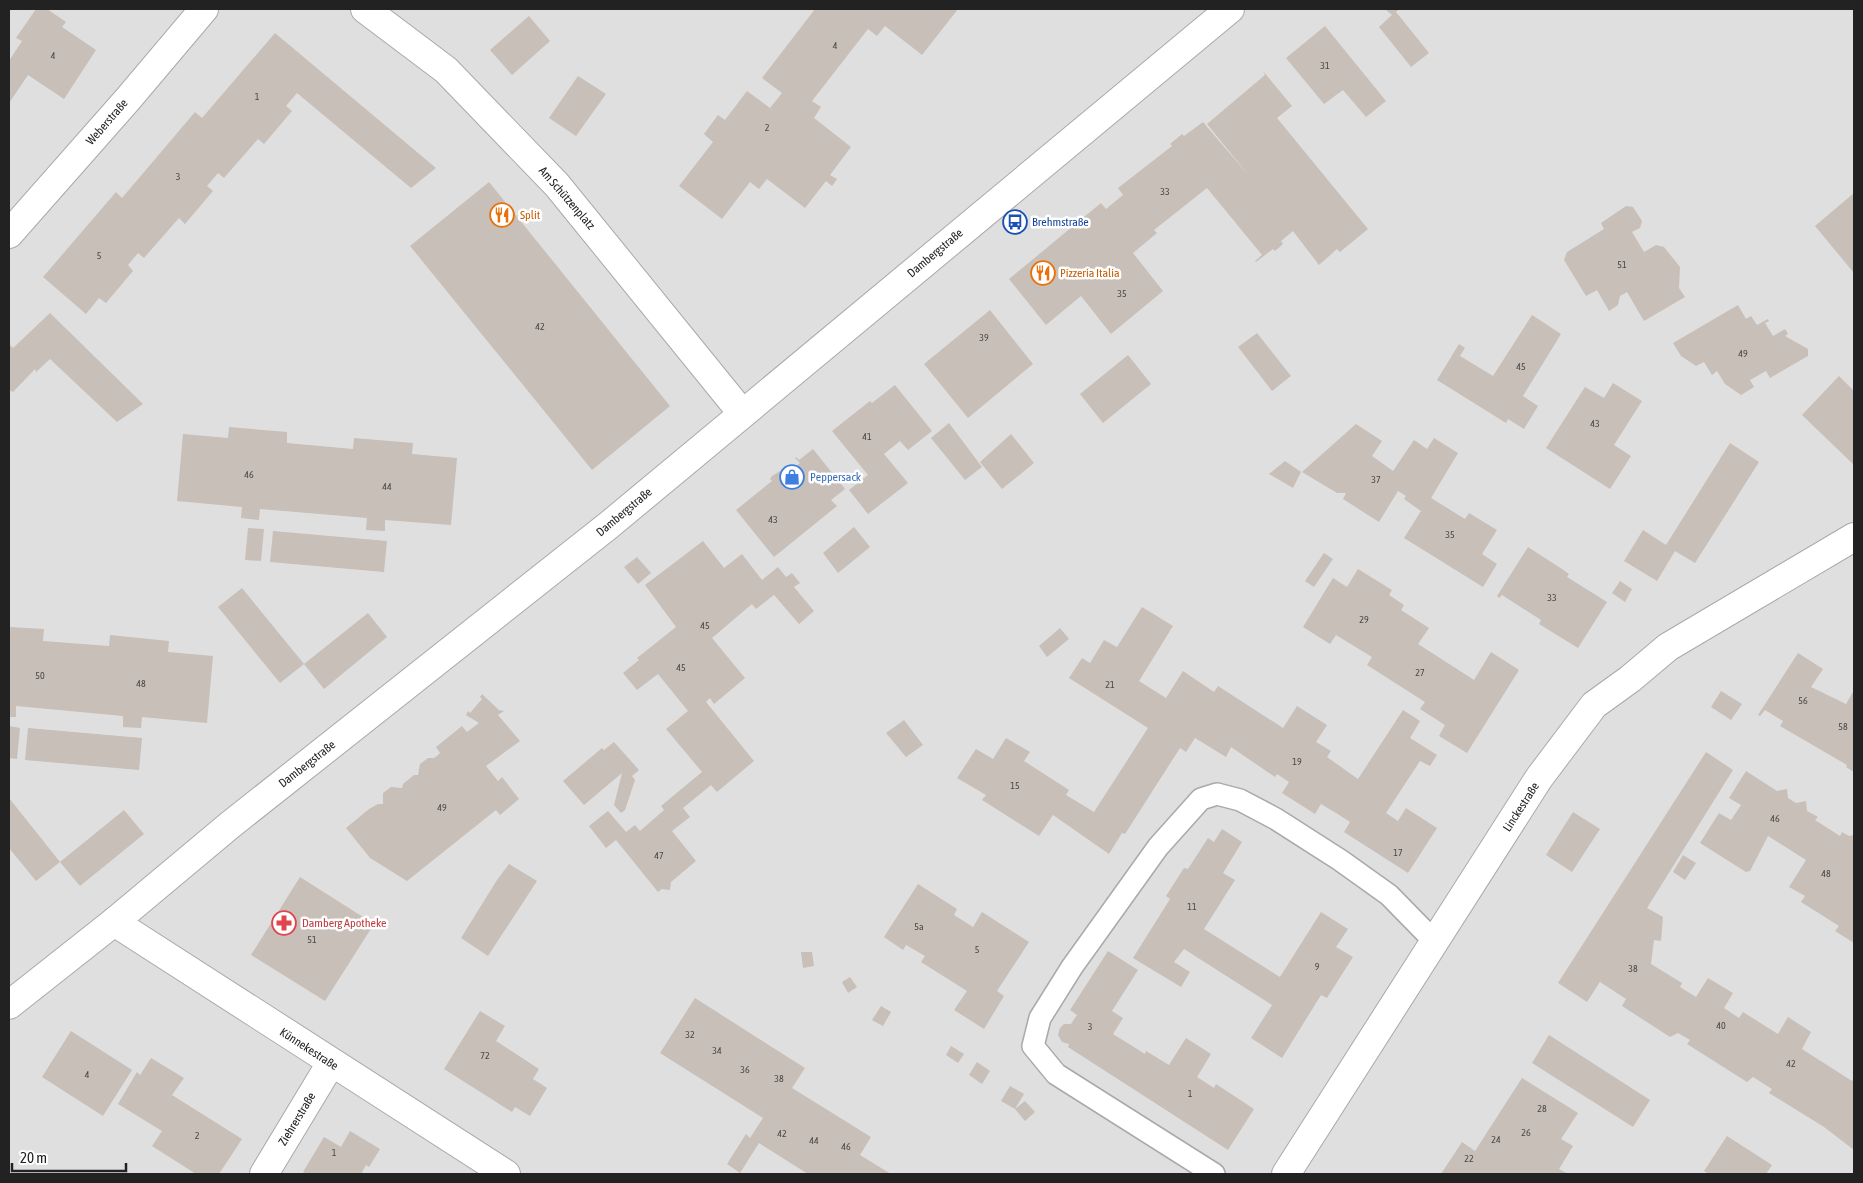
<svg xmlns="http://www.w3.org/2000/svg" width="1863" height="1183" font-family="'Asap Condensed',sans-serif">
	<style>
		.residential { fill: #e0dfdf }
		.building { fill: #c7bfb8 }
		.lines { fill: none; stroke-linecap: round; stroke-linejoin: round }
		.service-casing { stroke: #a9a9a9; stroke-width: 24 }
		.minor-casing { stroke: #a9a9a9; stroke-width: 30 }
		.service { stroke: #fff; stroke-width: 21 }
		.minor { stroke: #fff; stroke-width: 28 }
		.labels { text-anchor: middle; stroke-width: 5; stroke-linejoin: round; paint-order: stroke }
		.number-label { font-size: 10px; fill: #4b4948 }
		.street-label { font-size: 12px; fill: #222; stroke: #fff }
		.food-label { font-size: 12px; fill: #c56008; stroke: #fff; text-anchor: start }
		.transit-label { font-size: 12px; fill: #164399; stroke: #fff; text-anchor: start }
		.shop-label { font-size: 12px; fill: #366cbe; stroke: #fff; text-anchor: start }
		.health-label { font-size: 12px; fill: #be3a42; stroke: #fff; text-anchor: start }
	</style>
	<rect width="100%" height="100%" fill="#f2efe9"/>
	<rect class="residential" x="9" y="9" width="1845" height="1165"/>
	<g class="building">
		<path d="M36,9H47L66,22L62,27L96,50L64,99L28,75L9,103V61L22,41L16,38Z"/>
		<path d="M815,9H958L922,55L885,26L877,36L868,29L812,101L821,107L814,118L851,147L830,175L837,179L832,186L826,181L805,208L767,179L759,189L750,182L722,219L679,186L713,142L704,134L718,115L725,120L747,91L770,108L782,93L762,78Z"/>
		<path d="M1385,9H1399L1396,12L1429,53L1411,67L1379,27L1392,15Z"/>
		<path d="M529,16L550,41L512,75L490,50Z"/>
		<path d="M1325,26L1386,101L1366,117L1343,90L1324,104L1286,58Z"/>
		<path d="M275,33L436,168L411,188L297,93L286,106L292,111L264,144L258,139L224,178L218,173L207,186L213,191L185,224L179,218L144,258L138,253L128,265L133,271L106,303L99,298L86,314L43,277L116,192L122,198L195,112L202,118Z"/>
		<path d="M1263,71L1292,106L1277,118L1368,229L1340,252L1337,249L1319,265L1293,231L1281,241L1283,244L1275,251L1273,249L1256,262L1255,261L1262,255L1207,188L1154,230L1157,233L1133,253L1163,291L1111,334L1081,296L1046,325L1009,279L1101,203L1106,209L1123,195L1118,188L1172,146L1170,144L1182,134L1184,136L1203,122L1250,177L1207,124L1265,75Z"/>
		<path d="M578,76L606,94L576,136L549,118Z"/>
		<path d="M489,182L670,406L592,470L410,246Z"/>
		<path d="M1854,193V273L1815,226Z"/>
		<path d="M1626,206L1633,207L1642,221L1640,228L1632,232L1644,252L1656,245L1664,247L1680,267L1679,288L1685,297L1644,321L1627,292L1620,296L1618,305L1609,311L1597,290L1586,296L1564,260L1567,252L1604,229L1601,223Z"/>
		<path d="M1738,305L1746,319L1751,316L1757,325L1768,319L1769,321L1765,323L1773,336L1785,329L1788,334L1785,336L1808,349V356L1770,378L1766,371L1750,380L1754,387L1741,395L1725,384L1717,371L1712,375L1704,362L1696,366L1681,356L1673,343Z"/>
		<path d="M990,310L1033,364L968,418L924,364Z"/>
		<path d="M50,313L143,404L117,422L50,359L36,372L35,369L13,392L9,390V344L13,348Z"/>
		<path d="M1532,315L1561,334L1523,396L1538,406L1524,429L1508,419L1506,423L1437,380L1459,344L1465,348L1460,356L1493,376Z"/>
		<path d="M1257,333L1291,376L1272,391L1238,347Z"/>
		<path d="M1128,355L1151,384L1103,423L1080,394Z"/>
		<path d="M1839,376L1854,391V465L1802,415Z"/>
		<path d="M1613,383L1642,401L1614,445L1631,456L1610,489L1546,448L1585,387L1604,398Z"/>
		<path d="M895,385L932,431L908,450L900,441L884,454L908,483L868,514L849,490L868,475L832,431L870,401L872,403Z"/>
		<path d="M949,423L982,467L965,480L931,438Z"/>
		<path d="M1356,424L1382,441L1372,456L1393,471L1414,440L1427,449L1434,438L1458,453L1431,498L1465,519L1469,513L1497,530L1482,554L1497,564L1483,587L1404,538L1421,511L1404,499L1406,496L1398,491L1379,522L1343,499L1346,493H1337L1302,472Z"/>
		<path d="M229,427L287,432V443L353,449L354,438L413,443L412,454L457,458L451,525L385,520V531L366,530L367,518L260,509L259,520L241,518L242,507L177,501L183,434L228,438Z"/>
		<path d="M1011,434L1034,463L1002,489L980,462Z"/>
		<path d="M1730,443L1759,462L1695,563L1675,551L1657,581L1624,561L1643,530L1666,545Z"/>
		<path d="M813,449L845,489L831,500L837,506L774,557L736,510L772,481L770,479L772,476L780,471L784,476L800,463L795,458L796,457L799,460Z"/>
		<path d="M1285,461L1301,472L1293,488L1269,474Z"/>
		<path d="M854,527L870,547L838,573L823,553Z"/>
		<path d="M248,528L264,529L261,561L245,560Z"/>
		<path d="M273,531L387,541L384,572L270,562Z"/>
		<path d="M703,541L724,568L742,554L762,580L778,567L786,577L792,573L800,583L794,587L814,611L799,624L774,595L756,609L752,604L712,638L745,678L714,704L710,698L706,702L754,761L717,792L711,785L683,808L690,817L672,831L696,861L671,882L670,890L662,889L658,892L616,840L606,848L589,826L608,811L626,832L635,825L640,831L664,810L661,806L702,772L666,729L688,711L658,674L637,690L623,673L639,660L637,658L676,627L645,585Z"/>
		<path d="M1528,547L1565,571L1569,574L1567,577L1607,602L1578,648L1539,624L1541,620L1502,595L1499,598L1497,596Z"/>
		<path d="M1324,553L1333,559L1314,587L1305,581Z"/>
		<path d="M637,557L651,573L638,584L624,567Z"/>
		<path d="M1358,569L1392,590L1389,595L1404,605L1401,610L1429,628L1418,644L1474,680L1491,652L1519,670L1467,753L1439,736L1445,725L1420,709L1425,702L1367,665L1372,657L1336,635L1330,644L1303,627L1333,578L1347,587Z"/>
		<path d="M1620,581L1632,589L1625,602L1612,593Z"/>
		<path d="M242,588L304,664L280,683L218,607Z"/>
		<path d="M1142,607L1173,626L1139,681L1166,698L1183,671L1214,692L1218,686L1283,728L1297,706L1327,725L1316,742L1331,751L1327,757L1358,779L1403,710L1420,721L1410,738L1437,755L1430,766L1420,761L1386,813L1398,821L1406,808L1437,828L1408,873L1344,832L1350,822L1336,813L1321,804L1315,814L1282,793L1289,782L1277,774L1275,777L1231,747L1226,757L1195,738L1186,752L1180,748L1125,834L1122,833L1109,854L1053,815L1039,836L982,800L986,795L957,778L976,749L993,759L1006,738L1030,752L1024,761L1069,790L1066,795L1094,812L1148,728L1069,678L1082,658L1090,663L1104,640L1117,647Z"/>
		<path d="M368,613L387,637L324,689L304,664Z"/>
		<path d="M9,627L44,629L43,641L109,646L110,635L169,641L168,652L213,656L207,723L142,717L141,728L123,727V716L16,706V717H9Z"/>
		<path d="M1060,628L1069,639L1047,657L1039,646Z"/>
		<path d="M1798,653L1823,669L1811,687L1846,704L1854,690V772L1846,767L1847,765L1780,726L1783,721L1765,710L1760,716L1758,715Z"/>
		<path d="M1721,691L1742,704L1731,720L1711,707Z"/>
		<path d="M482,694L499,710L504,711L498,715L520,741L486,766L498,781L502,777L519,799L500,815L496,810L407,881L370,858L346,828L369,809L378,804H383V793L391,787L402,788L403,784L414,775H418L420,764L428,758H434L437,756L440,753L436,747L462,726L467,732L479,723L466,715L468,711L470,713L482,699L480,697Z"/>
		<path d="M904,720L923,745L906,757L886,733Z"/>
		<path d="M9,726L20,728L17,759L9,758Z"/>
		<path d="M28,728L142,738L139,770L25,760Z"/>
		<path d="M614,742L639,770L632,776L635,780L625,810L621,813L614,805L622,773L584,805L563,781L602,748L604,750Z"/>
		<path d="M1706,752L1733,770L1647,908L1663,917L1661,941L1654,940L1651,964L1682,983L1680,987L1696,997L1708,978L1733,993L1724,1008L1739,1018L1743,1012L1778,1034L1788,1017L1811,1032L1802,1049L1852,1081L1854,1078V1150L1824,1127L1769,1093L1772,1089L1753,1077L1747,1082L1687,1044L1690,1040L1678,1033L1670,1037L1622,1006L1626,999L1600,982L1603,977L1587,1002L1558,983Z"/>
		<path d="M1746,771L1777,791L1787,789L1788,798L1796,803L1806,801L1807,811L1818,817L1815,820L1840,836L1842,832L1849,836L1854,835V943L1835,931L1839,926L1801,902L1805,896L1789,887L1806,860L1768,836L1750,871L1746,872L1700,843L1719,813L1731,820L1741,805L1729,798Z"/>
		<path d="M9,798L60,862L124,810L144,834L80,886L60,862L36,881L9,848Z"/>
		<path d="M1573,812L1600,829L1572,872L1546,855Z"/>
		<path d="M1222,829L1242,842L1223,873L1235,880L1204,929L1280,977L1321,912L1348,929L1336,947L1353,957L1327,998L1321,995L1282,1058L1251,1038L1272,1005L1184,949L1174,962L1190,972L1181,987L1133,958L1170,899L1166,896L1184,868L1188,869L1208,838L1214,842Z"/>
		<path d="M1683,855L1696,863L1685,880L1673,872Z"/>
		<path d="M509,864L537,881L488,956L461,938L497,880Z"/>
		<path d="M300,877L374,924L325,1001L251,955Z"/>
		<path d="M918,884L957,909L954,915L973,927L982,912L1029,942L997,991L1004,996L984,1029L954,1010L967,991L921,962L925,956L906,945L903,950L884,937Z"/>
		<path d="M1108,951L1138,970L1112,1011L1123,1018L1113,1034L1145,1054L1146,1051L1169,1065L1186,1038L1211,1054L1197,1077L1214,1088L1216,1084L1254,1109L1228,1150L1068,1047L1069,1044L1062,1042L1058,1035L1060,1028L1064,1024H1071L1077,1015L1070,1010Z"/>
		<path d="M801,952H812L814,966L803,968Z"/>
		<path d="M850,977L857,987L848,993L842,982Z"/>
		<path d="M695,998L805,1068L792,1088L871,1137L860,1155L891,1174H808L759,1143L740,1173L727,1164L746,1134L750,1138L763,1118L660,1053Z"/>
		<path d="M881,1006L891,1012L883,1026L872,1020Z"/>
		<path d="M480,1011L505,1026L496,1041L539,1069L533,1079L547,1088L530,1116L515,1107L512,1112L444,1069Z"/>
		<path d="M71,1031L132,1070L103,1116L42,1077Z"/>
		<path d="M1549,1035L1650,1100L1633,1127L1532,1063Z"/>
		<path d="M951,1046L964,1054L958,1063L946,1055Z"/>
		<path d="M151,1058L184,1078L172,1095L242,1139L219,1174H196L152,1146L162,1131L118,1104L137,1072L140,1075Z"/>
		<path d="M977,1062L990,1071L982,1084L969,1075Z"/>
		<path d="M1522,1078L1578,1113L1561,1139L1573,1146L1559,1169L1568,1174H1441L1462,1142L1475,1151Z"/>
		<path d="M1010,1086L1024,1094L1015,1109L1025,1101L1035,1112L1025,1121L1015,1109L1001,1101Z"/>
		<path d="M350,1131L380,1149L369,1167L366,1165L361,1174H307L303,1172L324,1137L341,1147Z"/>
		<path d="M1727,1136L1772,1165L1766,1174H1709L1704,1171Z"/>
	</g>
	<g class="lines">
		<g class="service-casing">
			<path id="service" d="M1214,1174L1056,1074L1033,1046L1040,1018L1072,967L1158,847L1201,799L1217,794L1240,800L1276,819L1340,860L1389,895L1435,942"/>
		</g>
		<g class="minor-casing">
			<g id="minor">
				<path d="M365,9L446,70L557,185L742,413"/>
				<path d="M9,234L128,99L204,9"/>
				<path d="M114,922L506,1174"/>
				<path d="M9,1005L114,922L230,825L609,525L1230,9"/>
				<path d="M264,1174L331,1063"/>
				<path d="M1286,1174L1539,778L1594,705L1630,679L1668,647L1854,537"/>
			</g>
		</g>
		<use href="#service" class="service"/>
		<use href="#minor" class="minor"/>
	</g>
	<defs>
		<g id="restaurant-ring" transform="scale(1.25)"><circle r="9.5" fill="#fff" stroke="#e8710a" stroke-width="1.5"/><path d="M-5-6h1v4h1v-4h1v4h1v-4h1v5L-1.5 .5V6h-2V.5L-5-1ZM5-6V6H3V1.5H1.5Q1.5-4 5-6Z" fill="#e8710a"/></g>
		<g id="bus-ring" transform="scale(1.25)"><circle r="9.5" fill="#fff" stroke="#1a4fb4" stroke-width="1.5"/><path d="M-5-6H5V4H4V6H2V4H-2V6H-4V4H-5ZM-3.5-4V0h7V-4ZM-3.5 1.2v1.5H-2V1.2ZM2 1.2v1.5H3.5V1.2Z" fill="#1a4fb4"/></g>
		<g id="shop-ring" transform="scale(1.25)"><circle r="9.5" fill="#fff" stroke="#3f7fe0" stroke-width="1.5"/><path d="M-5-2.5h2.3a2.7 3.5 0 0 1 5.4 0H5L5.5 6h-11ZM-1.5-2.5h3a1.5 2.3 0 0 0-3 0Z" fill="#3f7fe0"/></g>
		<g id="pharmacy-ring" transform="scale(1.25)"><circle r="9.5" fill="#fff" stroke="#e0444e" stroke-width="1.5"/><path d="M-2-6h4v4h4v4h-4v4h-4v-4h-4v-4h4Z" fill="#e0444e"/></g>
	</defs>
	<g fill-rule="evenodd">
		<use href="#restaurant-ring" x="502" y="215"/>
		<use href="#bus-ring" x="1015" y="222"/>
		<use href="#restaurant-ring" x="1043" y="273"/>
		<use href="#shop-ring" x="792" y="477"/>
		<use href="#pharmacy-ring" x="284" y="923"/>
	</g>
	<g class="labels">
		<g class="number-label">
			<text x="835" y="49">4</text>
			<text x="53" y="59">4</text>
			<text x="1325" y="69">31</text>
			<text x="257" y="100">1</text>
			<text x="767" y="131">2</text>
			<text x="178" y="180">3</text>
			<text x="1165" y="195">33</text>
			<text x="99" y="259">5</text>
			<text x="1622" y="268">51</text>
			<text x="1122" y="297">35</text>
			<text x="540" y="330">42</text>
			<text x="984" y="341">39</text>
			<text x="1743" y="357">49</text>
			<text x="1521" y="370">45</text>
			<text x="1595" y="427">43</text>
			<text x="867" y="440">41</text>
			<text x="249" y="478">46</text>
			<text x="1376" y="483">37</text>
			<text x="387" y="490">44</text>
			<text x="773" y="523">43</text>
			<text x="1450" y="538">35</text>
			<text x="1552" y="601">33</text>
			<text x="1364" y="623">29</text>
			<text x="705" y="629">45</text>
			<text x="681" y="671">45</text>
			<text x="1420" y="676">27</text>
			<text x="40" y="679">50</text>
			<text x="141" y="687">48</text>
			<text x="1110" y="688">21</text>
			<text x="1803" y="704">56</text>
			<text x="1843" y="730">58</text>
			<text x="1297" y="765">19</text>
			<text x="1015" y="789">15</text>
			<text x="442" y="811">49</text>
			<text x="1775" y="822">46</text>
			<text x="1398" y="856">17</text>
			<text x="659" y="859">47</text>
			<text x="1826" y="877">48</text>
			<text x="1192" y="910">11</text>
			<text x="919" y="930">5a</text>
			<text x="312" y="943">51</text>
			<text x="977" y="953">5</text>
			<text x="1317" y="970">9</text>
			<text x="1633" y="972">38</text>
			<text x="1721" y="1029">40</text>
			<text x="1090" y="1030">3</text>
			<text x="690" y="1038">32</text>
			<text x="717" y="1054">34</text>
			<text x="485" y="1059">72</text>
			<text x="1791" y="1067">42</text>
			<text x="745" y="1073">36</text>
			<text x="87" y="1078">4</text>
			<text x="779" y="1082">38</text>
			<text x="1190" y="1097">1</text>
			<text x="1542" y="1112">28</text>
			<text x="1526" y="1136">26</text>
			<text x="782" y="1137">42</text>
			<text x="197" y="1139">2</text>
			<text x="1496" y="1143">24</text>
			<text x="814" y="1144">44</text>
			<text x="846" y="1150">46</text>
			<text x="334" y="1156">1</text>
			<text x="1469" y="1162">22</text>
		</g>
		<g class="street-label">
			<text transform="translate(107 122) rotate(-49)" y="4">Weberstraße</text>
			<text transform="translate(567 198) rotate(49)" y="4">Am Schützenplatz</text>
			<text transform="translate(935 253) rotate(-40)" y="4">Dambergstraße</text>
			<text transform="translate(624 512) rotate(-40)" y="4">Dambergstraße</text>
			<text transform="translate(307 764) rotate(-38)" y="4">Dambergstraße</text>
			<text transform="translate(1521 807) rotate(-57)" y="4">Linckestraße</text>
			<text transform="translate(309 1049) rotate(33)" y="4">Künnekestraße</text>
			<text transform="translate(297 1119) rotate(-59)" y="4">Ziehrerstraße</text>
		</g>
		<g class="food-label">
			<text x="520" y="219">Split</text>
			<text x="1060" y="277">Pizzeria Italia</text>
		</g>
		<g class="transit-label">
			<text x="1032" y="226">Brehmstraße</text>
		</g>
		<g class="shop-label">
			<text x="810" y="481">Peppersack</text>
		</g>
		<g class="health-label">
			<text x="302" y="927">Damberg Apotheke</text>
		</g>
	</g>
	<rect width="1863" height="1183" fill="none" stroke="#222222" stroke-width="20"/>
	<path d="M12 1163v8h114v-8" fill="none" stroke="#222222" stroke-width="2.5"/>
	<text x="20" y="1163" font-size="15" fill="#222222" stroke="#ffffff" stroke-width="4" paint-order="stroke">20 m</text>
</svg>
